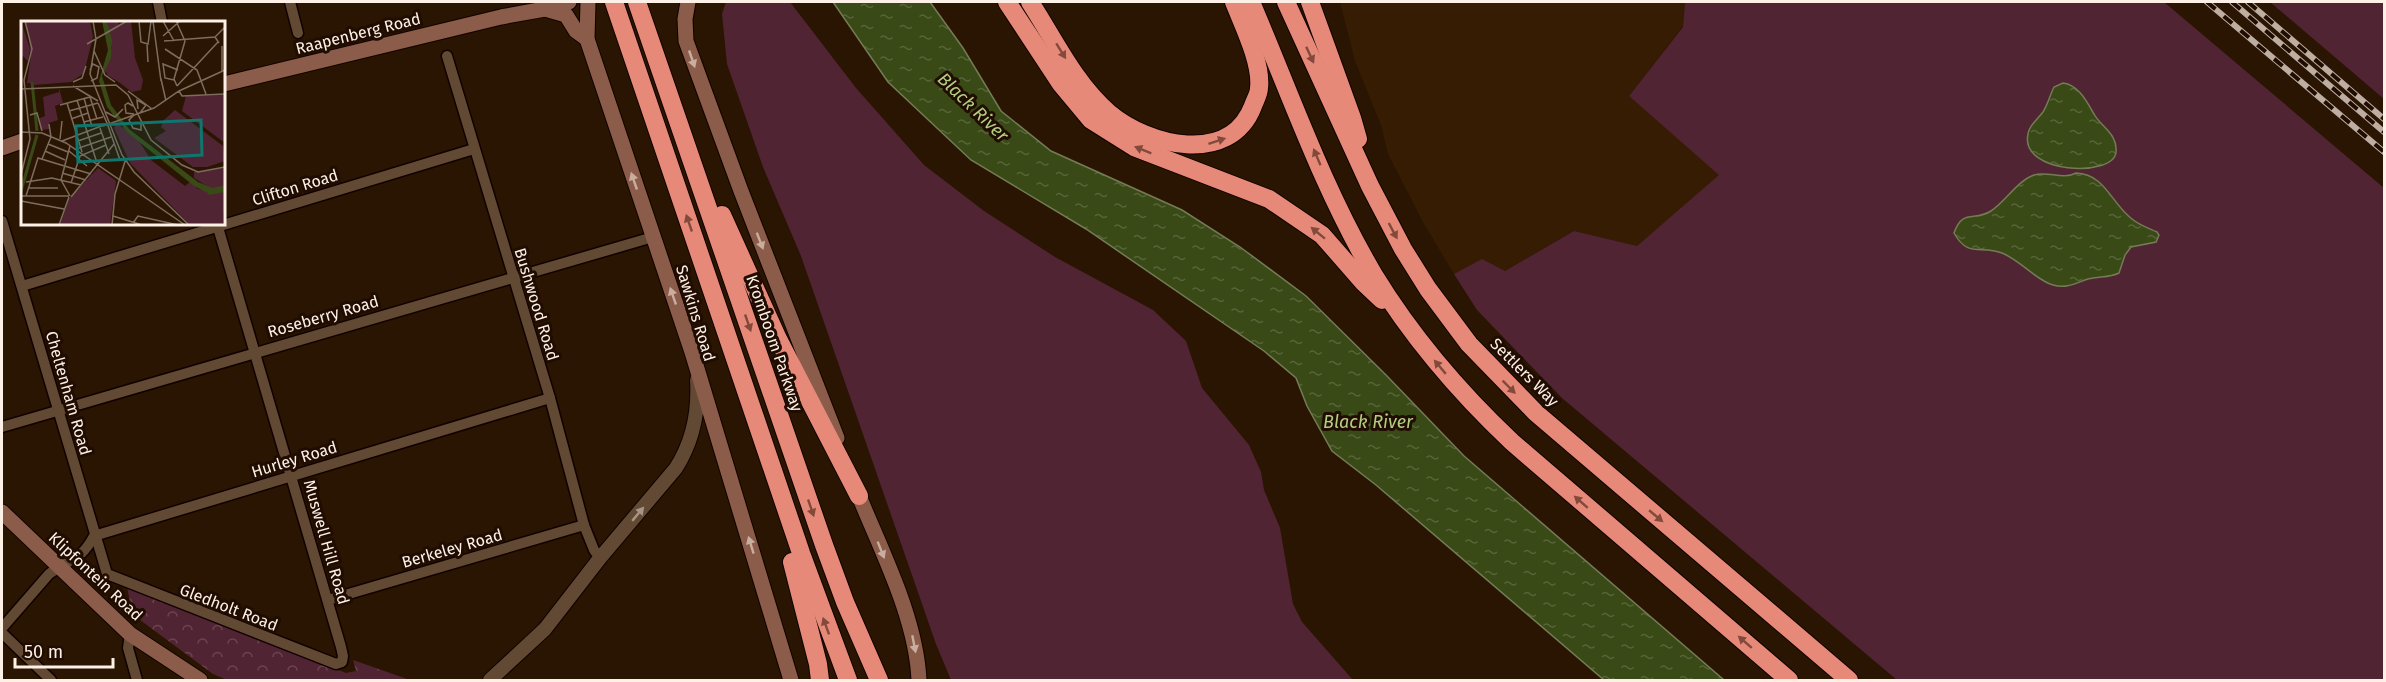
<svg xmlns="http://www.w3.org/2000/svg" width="2386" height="682" font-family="'Fira Sans',sans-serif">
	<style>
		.built { fill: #361c02 }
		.grass { fill: #512434 }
		.park { fill: url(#park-crowns) }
		.water { fill: url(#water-ripples); stroke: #747c55; stroke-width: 1.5 }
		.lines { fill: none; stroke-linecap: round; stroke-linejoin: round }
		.minor-casing { stroke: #110200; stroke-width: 13 }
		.tertiary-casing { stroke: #110200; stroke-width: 16 }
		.secondary-casing { stroke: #110200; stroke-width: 17 }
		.motorway-casing { stroke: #110200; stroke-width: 20 }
		.minor { stroke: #624934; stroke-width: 10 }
		.tertiary { stroke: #624934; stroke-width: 14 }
		.secondary { stroke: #8a5c49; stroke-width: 15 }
		.motorway { stroke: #e68979; stroke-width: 18 }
		.rail-casing { stroke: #bdaea1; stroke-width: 6 }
		.rail { stroke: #200c00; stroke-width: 4; stroke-dasharray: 11; stroke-linecap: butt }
		.oneway { fill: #834a3c }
		.oneway2 { fill: #c9aea0 }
		.oneway3 { fill: #a89585 }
		.labels { text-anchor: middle; stroke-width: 6; stroke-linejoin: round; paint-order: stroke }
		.street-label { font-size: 16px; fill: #fdf1e7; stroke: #200c00 }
		.water-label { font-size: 18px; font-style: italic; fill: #b2cf81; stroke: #200c00 }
		.inset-river { fill: none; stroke: #394a17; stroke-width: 3 }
		.inset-road { fill: none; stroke: #7e6d5e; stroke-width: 1.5 }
		.view { fill: #0f766e; fill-opacity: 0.15; stroke: #0f766e; stroke-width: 3 }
		.inset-edge { fill: none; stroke: #fdf1e7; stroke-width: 3 }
	</style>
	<defs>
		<pattern id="park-crowns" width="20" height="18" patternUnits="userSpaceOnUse" patternTransform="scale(1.5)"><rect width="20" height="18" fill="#512434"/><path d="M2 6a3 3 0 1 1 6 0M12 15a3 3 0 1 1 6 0" fill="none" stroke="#6b4451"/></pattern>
		<pattern id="water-ripples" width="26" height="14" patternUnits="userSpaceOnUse" patternTransform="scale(1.5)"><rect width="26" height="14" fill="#394a17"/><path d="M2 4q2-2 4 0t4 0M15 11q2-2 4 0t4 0" fill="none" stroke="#576539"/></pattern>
	</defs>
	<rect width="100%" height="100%" fill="#2a1502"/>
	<path class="built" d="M1340,2H1685L1683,26L1629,96L1720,175L1637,246L1574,231L1505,271L1482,260L1454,274L1423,222L1388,154L1381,125L1355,61Z"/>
	<g class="grass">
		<path d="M726,2H790L856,88L924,165L984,211L1055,257L1153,310L1186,341L1202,388L1249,445L1261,472L1264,490L1280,528L1293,604L1302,622L1353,680H951L936,644L801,256L763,167L727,64L722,14Z"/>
		<path d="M1685,2H2164L2384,188V680H1897L1562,398L1477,310L1454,274L1482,259L1505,271L1574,231L1637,246L1719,175L1629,96L1683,27Z"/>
		<path d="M2270,2H2384V99Z"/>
	</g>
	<path class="park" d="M127,586L346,673L356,671L353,660L410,680H227L213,674L132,614Z"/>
	<g class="water">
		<path d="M833,2H930L963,48L1001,111L1051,151L1182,210L1240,247L1306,296L1386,375L1464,456L1724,680H1604L1376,485L1332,451L1307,406L1296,378L1264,351L1086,229L971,160L888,82Z"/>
		<path d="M2063,83C2079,85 2087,102 2094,114C2101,127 2118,134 2116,152C2114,178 2019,174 2028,134C2029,125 2038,119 2043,112C2048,104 2050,95 2054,87Z"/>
		<path d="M2076,173C2105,174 2111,203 2132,219C2139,225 2148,228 2157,232L2159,235L2156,242L2131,247L2125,255L2119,273C2109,278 2099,276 2088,279C2076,283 2067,289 2053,285C2037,281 2020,260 2002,253C1980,245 1968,258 1954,233C1963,208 1974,222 1991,211C2006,201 2017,181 2034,175C2048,171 2063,180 2076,173Z"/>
	</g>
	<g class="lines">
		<g class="minor-casing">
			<g id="minor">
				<path d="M158,2L162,22"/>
				<path d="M290,2L298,33"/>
				<path d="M447,56L550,398L584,525L594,550L600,558"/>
				<path d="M2,221L107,574L336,664L342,662L343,656L341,647L217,224"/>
				<path d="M22,286L474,149"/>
				<path d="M2,427L653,237"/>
				<path d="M328,600L584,525"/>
				<path d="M2,628L49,574C70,558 80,562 94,536L550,398"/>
				<path d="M2,633L51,680"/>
				<path d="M130,634L128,648L137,680"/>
			</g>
		</g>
		<g class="tertiary-casing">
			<path id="tertiary" d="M490,680L545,629L600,558L676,468C693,441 699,412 697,380"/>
		</g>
		<g class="secondary-casing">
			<g id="secondary">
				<path d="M588,2L587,39L692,352L791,680"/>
				<path d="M688,2L685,19L686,41L741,191L837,438"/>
				<path d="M545,9L566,15L576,31L587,39"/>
				<path d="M224,84L501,17L545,9L569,2"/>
				<path d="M2,148L22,141"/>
				<path d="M855,486C879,547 916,615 919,680"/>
				<path d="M2,512L130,634L200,680"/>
			</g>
		</g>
		<g class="motorway-casing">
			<g id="motorway">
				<path d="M614,2L801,553L848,680"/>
				<path d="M637,2L824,545L845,602L879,680"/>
				<path d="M1007,2L1061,84L1091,120L1134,147L1269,199L1322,235L1364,283L1382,300"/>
				<path d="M1030,2C1054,39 1075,84 1109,113C1148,146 1230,166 1253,106C1255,100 1259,94 1259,88C1262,63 1243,25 1234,2"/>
				<path d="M1251,2C1290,93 1323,189 1374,275C1412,337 1459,392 1512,442L1789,680"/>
				<path d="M1286,2L1370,186L1403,249L1428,289L1469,344L1536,413L1849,680"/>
				<path d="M1310,2L1352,118L1358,139"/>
				<path d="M722,215L778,339L859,496"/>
				<path d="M792,562L818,664L820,680"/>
			</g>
		</g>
		<use href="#minor" class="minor"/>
		<use href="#tertiary" class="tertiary"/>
		<use href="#secondary" class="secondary"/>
		<use href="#motorway" class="motorway"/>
		<g class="rail-casing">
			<g id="rail">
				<path d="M2207,2L2384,152"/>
				<path d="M2232,2L2384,132"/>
				<path d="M2248,2L2384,119"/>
			</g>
		</g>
		<use href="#rail" class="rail"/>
	</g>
	<defs><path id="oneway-solid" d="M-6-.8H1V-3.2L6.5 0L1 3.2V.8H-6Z" transform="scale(1.5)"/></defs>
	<g class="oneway">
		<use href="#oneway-solid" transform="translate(1061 51) rotate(58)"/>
		<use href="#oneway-solid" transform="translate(1310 55) rotate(65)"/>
		<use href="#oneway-solid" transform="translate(1217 141) rotate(-18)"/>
		<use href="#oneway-solid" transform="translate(1143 150) rotate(-158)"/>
		<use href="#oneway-solid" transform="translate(1317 157) rotate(-113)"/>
		<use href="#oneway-solid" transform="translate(689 223) rotate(-109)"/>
		<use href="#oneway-solid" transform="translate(1393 231) rotate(62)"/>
		<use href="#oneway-solid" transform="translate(1318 233) rotate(-141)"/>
		<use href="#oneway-solid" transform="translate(748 323) rotate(71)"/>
		<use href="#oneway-solid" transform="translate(1440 367) rotate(-130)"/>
		<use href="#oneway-solid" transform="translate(1509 387) rotate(45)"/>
		<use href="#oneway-solid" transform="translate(1581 502) rotate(-139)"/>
		<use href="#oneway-solid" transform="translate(811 508) rotate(71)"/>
		<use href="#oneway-solid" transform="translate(1656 516) rotate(40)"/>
		<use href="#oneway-solid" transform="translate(826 626) rotate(-110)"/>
		<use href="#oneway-solid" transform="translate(1745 642) rotate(-139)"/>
	</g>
	<g class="oneway2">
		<use href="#oneway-solid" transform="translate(692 59) rotate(71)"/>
		<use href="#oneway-solid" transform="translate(634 181) rotate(-109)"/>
		<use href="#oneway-solid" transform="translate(760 241) rotate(69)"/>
		<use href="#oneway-solid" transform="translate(673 296) rotate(-109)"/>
		<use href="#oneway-solid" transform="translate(751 545) rotate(-107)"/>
		<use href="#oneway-solid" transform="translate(881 550) rotate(68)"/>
		<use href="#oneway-solid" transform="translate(914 644) rotate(79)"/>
	</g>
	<use class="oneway3" href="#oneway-solid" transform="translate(638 514) rotate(-50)"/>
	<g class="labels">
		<g class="street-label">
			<text transform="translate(358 33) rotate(-14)" y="6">Raapenberg Road</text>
			<text transform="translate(295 187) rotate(-17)" y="6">Clifton Road</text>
			<text transform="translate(537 304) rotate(73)" y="6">Bushwood Road</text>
			<text transform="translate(696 313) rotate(73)" y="6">Sawkins Road</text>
			<text transform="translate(323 316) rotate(-16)" y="6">Roseberry Road</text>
			<text transform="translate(775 343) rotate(71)" y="6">Kromboom Parkway</text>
			<text transform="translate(1525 372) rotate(45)" y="6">Settlers Way</text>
			<text transform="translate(69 393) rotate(74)" y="6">Cheltenham Road</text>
			<text transform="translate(294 459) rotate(-17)" y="6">Hurley Road</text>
			<text transform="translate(327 542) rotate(74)" y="6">Muswell Hill Road</text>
			<text transform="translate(452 548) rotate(-16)" y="6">Berkeley Road</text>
			<text transform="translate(96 576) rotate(43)" y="6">Klipfontein Road</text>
			<text transform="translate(229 607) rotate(21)" y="6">Gledholt Road</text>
		</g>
		<g class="water-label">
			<text transform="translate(973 107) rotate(44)" y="6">Black River</text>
			<text x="1368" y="428">Black River</text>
		</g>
	</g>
	<g transform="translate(21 21)">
		<rect width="204" height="204" fill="#2a1502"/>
		<path d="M6,0H69L72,16L63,52L50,61L13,64ZM86,0H96L98,4L110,0L114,37L122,59L120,69L111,71L83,50L91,27ZM38,67L42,82L34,85L37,99L28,102V108L20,109L17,98L24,95L22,76L38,71ZM204,74V122L161,90L165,75ZM154,89L202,125L204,140L186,146H172L133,117L145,110L140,106L143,99ZM96,102L118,120L130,139L164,165L169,161L177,168L204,171L202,204H169L109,142L93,107ZM77,147L95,160L89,204H39L48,178ZM204,147V164L197,167H189L173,157V151Z" fill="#512434"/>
		<path d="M100,5L102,10L94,22L99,36L100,62L86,54L92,31L90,10Z" fill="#512434"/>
		<path d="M0,0L9,28L7,40L0,33ZM4,0H18L35,62H6L11,28Z" fill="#512434"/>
		<path d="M81,0H86L91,19L90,37L81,55L90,84L108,108L177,161L191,167L204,164V171L188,174L201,204L187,172L173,165L106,111L86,86L78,60L87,29Z" fill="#394a17"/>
		<path class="inset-river" d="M11,61L16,110M0,170L16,114"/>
		<path class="inset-road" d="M72,0L75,18L69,53L101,134L113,151L168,204M118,0L120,21L127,23L130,0M132,0L140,60M142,0L153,20M155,0L164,20L153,58L156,65M142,15L159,0M143,20L194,16M198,22L194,16L204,6M66,23L106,0M126,23L127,41M201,25V50M144,28L176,49L185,73M73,30L84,54L94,61M69,49L72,43L78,46L76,57L70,60M140,58L145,80M153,59L144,57L142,43L157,49M52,61L61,57L65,45M52,65L77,80M156,65L197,21M0,68L95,64L107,74L130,119L161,144L177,151L204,146M107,70L131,88M158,70L161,75L204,73M63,77L71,106M56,79L75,139M46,82L61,131M77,82L86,102M39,84L69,76L76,98M112,85L107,82L104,84L105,92L113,93M117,88L116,79L125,84L119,92M48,90L77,82M85,91L94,96L102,88M9,94L16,92L21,110M113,94L108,99L112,107L120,109V102M50,98L67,92M63,101L82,96M86,102L99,139M82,105L133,87L158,70L204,49M79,107L88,133M0,111L21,112L45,122L164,204M39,118L41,100M41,120L83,104M57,120L80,112M27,123L47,131M58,127L90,116M24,130L44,139M48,130L66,145M21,138L30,116L28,103M41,152L65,159M0,154L9,118L3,59L11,28L4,0M5,161L31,157L60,164M50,162L59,135L85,124M7,167H37M0,175H48M5,175L17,137L70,153M49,175L40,159L49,125M50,176L93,123M0,180L43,188M92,195L121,204M112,202L117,195L157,204M38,204L48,176M91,204L94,173L105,137"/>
		<path class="view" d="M180,99L181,134L57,141L55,105Z"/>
		<rect width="204" height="204" class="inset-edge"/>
	</g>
	<rect width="2386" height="682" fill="none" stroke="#fdf1e7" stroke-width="6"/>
	<path d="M15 658v9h98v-9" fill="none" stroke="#fdf1e7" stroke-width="3"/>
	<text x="24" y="658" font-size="18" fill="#fdf1e7" stroke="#200c00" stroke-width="4.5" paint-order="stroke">50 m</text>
</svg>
